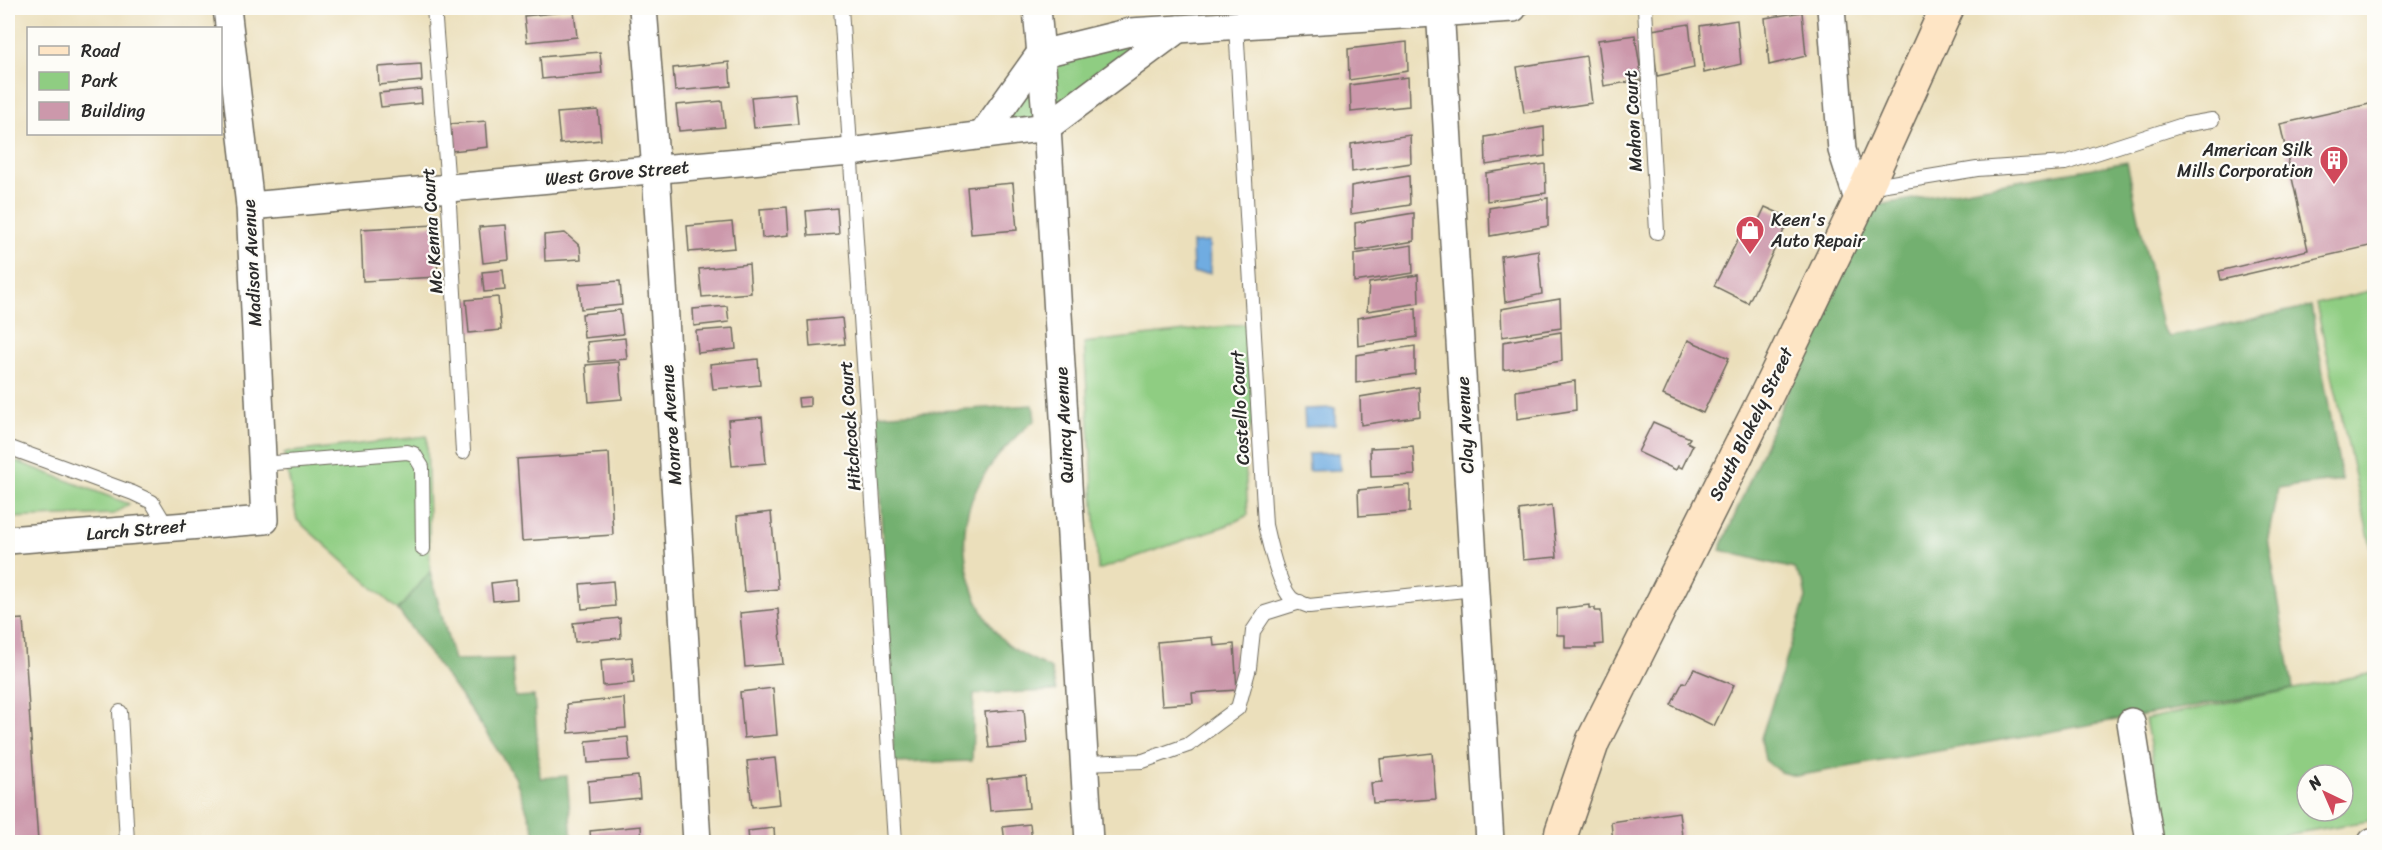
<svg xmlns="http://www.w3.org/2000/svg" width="2382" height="850" font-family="Sriracha,sans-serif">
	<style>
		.green { fill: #8fcd82; stroke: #5d7c56; stroke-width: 1.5; fill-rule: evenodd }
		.forest { fill: #73b070; stroke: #4f6e4e; stroke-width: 1.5 }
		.water { fill: #6face1; stroke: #4d6c86; stroke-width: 1.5 }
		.building { fill: #cc98ab }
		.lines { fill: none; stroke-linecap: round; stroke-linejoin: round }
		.service-casing { stroke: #6e6a5d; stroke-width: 16 }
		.minor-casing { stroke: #6e6a5d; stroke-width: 30 }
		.secondary-casing { stroke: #6e6a5d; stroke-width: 36 }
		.service { stroke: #fff; stroke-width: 14 }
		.minor { stroke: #fff; stroke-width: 27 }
		.secondary { stroke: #fee5c5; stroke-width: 33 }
		.labels { text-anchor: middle; stroke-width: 4.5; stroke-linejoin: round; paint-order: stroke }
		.street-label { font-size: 18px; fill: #2b2b2b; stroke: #fdfcf7 }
		.poi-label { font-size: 18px; fill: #2b2b2b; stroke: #fdfcf7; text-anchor: end }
	</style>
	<rect width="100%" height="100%" fill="#fdfcf7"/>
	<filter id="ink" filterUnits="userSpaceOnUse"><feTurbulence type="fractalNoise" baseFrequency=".0167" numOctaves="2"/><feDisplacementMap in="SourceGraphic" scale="12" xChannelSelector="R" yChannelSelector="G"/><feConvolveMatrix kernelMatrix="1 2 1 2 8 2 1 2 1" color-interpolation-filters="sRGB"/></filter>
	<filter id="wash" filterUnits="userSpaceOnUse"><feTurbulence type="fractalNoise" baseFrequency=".008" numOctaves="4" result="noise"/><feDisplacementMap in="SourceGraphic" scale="24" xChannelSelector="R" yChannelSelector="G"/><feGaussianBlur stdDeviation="1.35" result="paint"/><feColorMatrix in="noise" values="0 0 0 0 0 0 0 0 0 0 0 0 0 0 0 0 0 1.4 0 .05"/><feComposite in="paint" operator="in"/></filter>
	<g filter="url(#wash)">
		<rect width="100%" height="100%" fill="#ebdfbb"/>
		<g class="green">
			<path d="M1178,29L1047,127L982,135L1040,54Z"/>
			<path d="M2374,290V560L2316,304Z"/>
			<path d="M1254,323V419L1244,443L1248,515L1228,525L1098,570L1084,343Z"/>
			<path d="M427,436L430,572L398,610L297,520L284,453Z"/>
			<path d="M8,458L129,504L114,514L8,518Z"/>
			<path d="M2374,673V820L2243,842H2169L2145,719ZM2307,775H2343V811H2307Z"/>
		</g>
		<g class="forest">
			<path d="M2127,162L2162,327L2169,337L2311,306L2342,480L2278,488L2268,538L2293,689L1796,776L1780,772L1765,760L1761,738L1806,598L1803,582L1794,569L1720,550L1794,377L1873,206Z"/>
			<path d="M1033,405L1035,420C1006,443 977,476 968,512C957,556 974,613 1007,644C1019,654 1037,661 1051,669L1056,691L974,694L972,761L894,763L876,415Z"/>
			<path d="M430,572L454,660L512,659L515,697L534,696L540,778L567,776L572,842H538L515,777L477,719L398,610Z"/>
		</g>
		<g class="water">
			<path d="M1209,242L1210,273H1193L1192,243Z"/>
			<path d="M1335,408V425L1305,427L1304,409Z"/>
			<path d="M1339,453L1340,470L1309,471L1308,454Z"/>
		</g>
		<g id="blocks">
			<g class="building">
				<path d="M574,11L577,37L527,42L524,16Z"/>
				<path d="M1802,12L1806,56L1769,65L1765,18Z"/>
				<path d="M1737,20L1741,64L1704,73L1700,26Z"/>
				<path d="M1689,24L1694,68L1657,76L1652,30Z"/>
				<path d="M1635,35L1642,80L1604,86L1598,40Z"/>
				<path d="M1407,42L1408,71L1349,80L1348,49Z"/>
				<path d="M600,52L602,73L542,79L540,57Z"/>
				<path d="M1586,56L1592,103L1524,113L1517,67Z"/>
				<path d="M729,62L731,86L675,91L673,68Z"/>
				<path d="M421,64L422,81L379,85L378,67Z"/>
				<path d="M1408,77L1409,106L1351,112L1350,85Z"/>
				<path d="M421,89L422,103L381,107L379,93Z"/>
				<path d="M795,93L798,124L754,128L751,97Z"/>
				<path d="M722,101L725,127L679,131L676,105Z"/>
				<path d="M2374,103V245L2221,280L2219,271L2308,250L2280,124Z"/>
				<path d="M598,110L601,140L560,144L557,113Z"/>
				<path d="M486,121L488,147L452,151L450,124Z"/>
				<path d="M1544,127L1545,156L1486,165L1485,137Z"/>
				<path d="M1410,135L1411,163L1352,172L1351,144Z"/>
				<path d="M1545,164L1546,193L1487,201L1486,173Z"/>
				<path d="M1409,176L1410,205L1351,214V186Z"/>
				<path d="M1013,183L1017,230L971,234L967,187Z"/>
				<path d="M1548,198V226L1490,236L1489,208Z"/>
				<path d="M787,207L789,235L762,238L760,209Z"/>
				<path d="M1765,207L1790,218L1748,303L1714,286L1747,222L1756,226Z"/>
				<path d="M837,208L839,234L808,236L806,211Z"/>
				<path d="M1414,213V241L1356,251L1355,223Z"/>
				<path d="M732,222L735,248L689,252L687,226Z"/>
				<path d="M435,225L438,277L363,281L361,229Z"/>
				<path d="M506,225L509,260L483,263L479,227Z"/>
				<path d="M565,233L580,246L581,259L545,261L544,235Z"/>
				<path d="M1412,245L1413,273L1354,282V254Z"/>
				<path d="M1538,250L1542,294L1505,302L1501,256Z"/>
				<path d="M749,264L751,293L702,297L699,269Z"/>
				<path d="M503,270L505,290L484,292L482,272Z"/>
				<path d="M1418,275L1419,303L1367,311L1369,283Z"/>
				<path d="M620,281L622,305L581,309L579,284Z"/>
				<path d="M498,297L501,330L469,333L466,300Z"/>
				<path d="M1560,299L1561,328L1502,337L1501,309Z"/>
				<path d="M727,306L729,322L694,326L693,309Z"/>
				<path d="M1416,308L1417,337L1358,346L1357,318Z"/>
				<path d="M620,310L623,334L584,338L582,314Z"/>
				<path d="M842,318L845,344L810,347L808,321Z"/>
				<path d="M734,328L736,349L698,353L696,331Z"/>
				<path d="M1561,332L1562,361L1503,370V342Z"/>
				<path d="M625,338L627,359L589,362L587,342Z"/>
				<path d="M1688,340L1729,358L1703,413L1663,395Z"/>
				<path d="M1415,346V374L1356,383V355Z"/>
				<path d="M758,359L760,385L713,389L710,364Z"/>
				<path d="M619,362L622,399L589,402L586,365Z"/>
				<path d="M1575,381L1576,410L1517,419L1516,391Z"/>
				<path d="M1419,387L1420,416L1361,425L1360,397Z"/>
				<path d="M810,397V406L799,407L798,398Z"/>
				<path d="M762,417L766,463L732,466L728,420Z"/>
				<path d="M1653,422L1690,438L1687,442L1693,445L1682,468L1678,466L1676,470L1638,452Z"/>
				<path d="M1413,446L1415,475L1371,477L1370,448Z"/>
				<path d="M609,453L613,535L522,541L517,459Z"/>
				<path d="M1410,485V512L1359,516L1358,490Z"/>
				<path d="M1552,505L1557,557L1523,560L1519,510Z"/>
				<path d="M771,512L778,589L744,592L737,516Z"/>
				<path d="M516,580L517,599L493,601L491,583Z"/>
				<path d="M613,581L615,606L582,609L580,584Z"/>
				<path d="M1589,605V608H1595V611H1601L1603,644L1595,645L1596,648H1565V635H1557V609Z"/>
				<path d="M778,609L783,664L745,667L740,613Z"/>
				<path d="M620,618L621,638L575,642L573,623Z"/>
				<path d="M23,619L38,842H8V620Z"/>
				<path d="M1213,637L1214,646L1234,644L1237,690L1192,693L1193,703L1162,705L1157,642Z"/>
				<path d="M632,657L634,683L603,686L601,660Z"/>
				<path d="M1694,669L1734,685L1714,726L1671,705L1683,682L1686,683Z"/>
				<path d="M773,688L777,735L744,738L740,692Z"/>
				<path d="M624,698L626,728L569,733L567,704Z"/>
				<path d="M1024,709L1027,744L989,748L985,712Z"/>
				<path d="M628,737L630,760L588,763L586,741Z"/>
				<path d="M1432,753L1436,799L1373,803L1371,783L1382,782L1380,759Z"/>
				<path d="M775,758L780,804L752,807L747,761Z"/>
				<path d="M638,776L640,798L589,803L588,781Z"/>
				<path d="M1026,776L1029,808L990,811L987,780Z"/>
				<path d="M1679,812L1682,836L1652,842H1613L1611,822Z"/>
				<path d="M1030,824L1032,842H1005L1003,827Z"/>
				<path d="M641,826L642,842H591L590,831Z"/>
				<path d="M774,828L775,842H749L748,831Z"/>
			</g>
		</g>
	</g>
	<g filter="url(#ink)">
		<use href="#blocks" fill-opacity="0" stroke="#6e6a5d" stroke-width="1.5"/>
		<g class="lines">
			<g class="service-casing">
				<g id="service">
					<path d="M434,8L448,187L463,452"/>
					<path d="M841,8L895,842"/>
					<path d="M1645,8L1657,232"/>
					<path d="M1236,25L1265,525C1269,543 1279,585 1291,598C1295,602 1304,604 1309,606L1475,589"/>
					<path d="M1868,187L1977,169L2065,163L2183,125L2212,120"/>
					<path d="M8,447L133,493L152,502L167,527"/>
					<path d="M263,464L407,452L414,454L422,467L423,549"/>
					<path d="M120,712L127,842"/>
					<path d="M1083,763L1143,761L1188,745L1238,708L1249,668L1253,631L1265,613L1300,602"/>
				</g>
			</g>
			<g class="minor-casing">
				<g id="minor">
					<path d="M643,8L656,171L697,842"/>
					<path d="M1037,8L1047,127L1089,842"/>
					<path d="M1440,8L1490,842"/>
					<path d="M1831,8L1842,150L1859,203"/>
					<path d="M982,135L1040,54L1130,32L1513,8"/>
					<path d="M250,206L850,152L1047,127L1178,29"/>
					<path d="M8,540L265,520L250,206L227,8"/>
					<path d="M2131,722L2150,842"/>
					<path d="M2372,842H2374"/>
				</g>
			</g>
			<g class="secondary-casing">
				<path id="secondary" d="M1560,842L1562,831L1593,741L1767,394L1859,203L1947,8"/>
			</g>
			<use href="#service" class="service"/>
			<use href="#minor" class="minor"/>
			<use href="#secondary" class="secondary"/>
		</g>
	</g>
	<defs>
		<g id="building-pin" transform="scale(1.5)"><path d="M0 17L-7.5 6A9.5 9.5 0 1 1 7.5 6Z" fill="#d1495b" stroke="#fdfcf7"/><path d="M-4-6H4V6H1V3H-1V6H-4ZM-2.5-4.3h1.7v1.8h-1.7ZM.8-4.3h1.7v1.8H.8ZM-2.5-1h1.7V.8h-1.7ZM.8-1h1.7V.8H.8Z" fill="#fff"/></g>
		<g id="shop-pin" transform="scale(1.5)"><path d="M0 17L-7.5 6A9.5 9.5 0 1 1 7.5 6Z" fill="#d1495b" stroke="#fdfcf7"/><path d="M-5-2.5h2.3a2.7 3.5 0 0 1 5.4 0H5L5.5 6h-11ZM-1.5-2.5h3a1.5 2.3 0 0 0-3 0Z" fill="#fff"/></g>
	</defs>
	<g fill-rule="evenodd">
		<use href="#building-pin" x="2334" y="160"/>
		<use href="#shop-pin" x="1750" y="230"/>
	</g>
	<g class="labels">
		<g class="street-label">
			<text transform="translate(1633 121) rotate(-93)" y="6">Mahon Court</text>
			<text transform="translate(617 173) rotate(-5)" y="6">West Grove Street</text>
			<text transform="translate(432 231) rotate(-94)" y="6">Mc Kenna Court</text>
			<text transform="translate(252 263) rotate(-93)" y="6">Madison Avenue</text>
			<text transform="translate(1240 408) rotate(-93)" y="6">Costello Court</text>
			<text transform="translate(1751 424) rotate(-64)" y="6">South Blakely Street</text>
			<text transform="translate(671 425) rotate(-94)" y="6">Monroe Avenue</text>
			<text transform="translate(1064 425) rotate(-93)" y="6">Quincy Avenue</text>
			<text transform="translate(1465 425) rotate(-93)" y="6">Clay Avenue</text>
			<text transform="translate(850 426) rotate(-94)" y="6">Hitchcock Court</text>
			<text transform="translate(136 530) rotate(-5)" y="6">Larch Street</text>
		</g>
		<g class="poi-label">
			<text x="2313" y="156">American Silk<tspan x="2313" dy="21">Mills Corporation</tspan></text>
			<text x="1771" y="226" text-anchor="start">Keen's<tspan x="1771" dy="21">Auto Repair</tspan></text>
		</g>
	</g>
	<rect width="2382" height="850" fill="none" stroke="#fdfcf7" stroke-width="30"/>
	<rect x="27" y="27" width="195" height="108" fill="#fdfcf7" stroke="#a9a8a5" stroke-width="1.5"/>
	<rect x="39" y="46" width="30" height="9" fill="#fee5c5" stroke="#a9a8a5" stroke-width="1.5"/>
	<text x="81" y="57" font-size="18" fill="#2b2b2b">Road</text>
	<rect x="39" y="72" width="30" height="18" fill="#8fcd82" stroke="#a9a8a5" stroke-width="1.5"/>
	<text x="81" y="87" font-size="18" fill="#2b2b2b">Park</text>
	<rect x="39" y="102" width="30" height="18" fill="#cc98ab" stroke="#a9a8a5" stroke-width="1.5"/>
	<text x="81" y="117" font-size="18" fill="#2b2b2b">Building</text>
	<g transform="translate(2325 793) rotate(316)"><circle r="28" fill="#fdfcf7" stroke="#a9a8a5" stroke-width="1.5"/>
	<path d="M0-4.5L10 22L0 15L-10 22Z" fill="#d1495b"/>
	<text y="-9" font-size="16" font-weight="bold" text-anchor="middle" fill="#2b2b2b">N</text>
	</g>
</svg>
